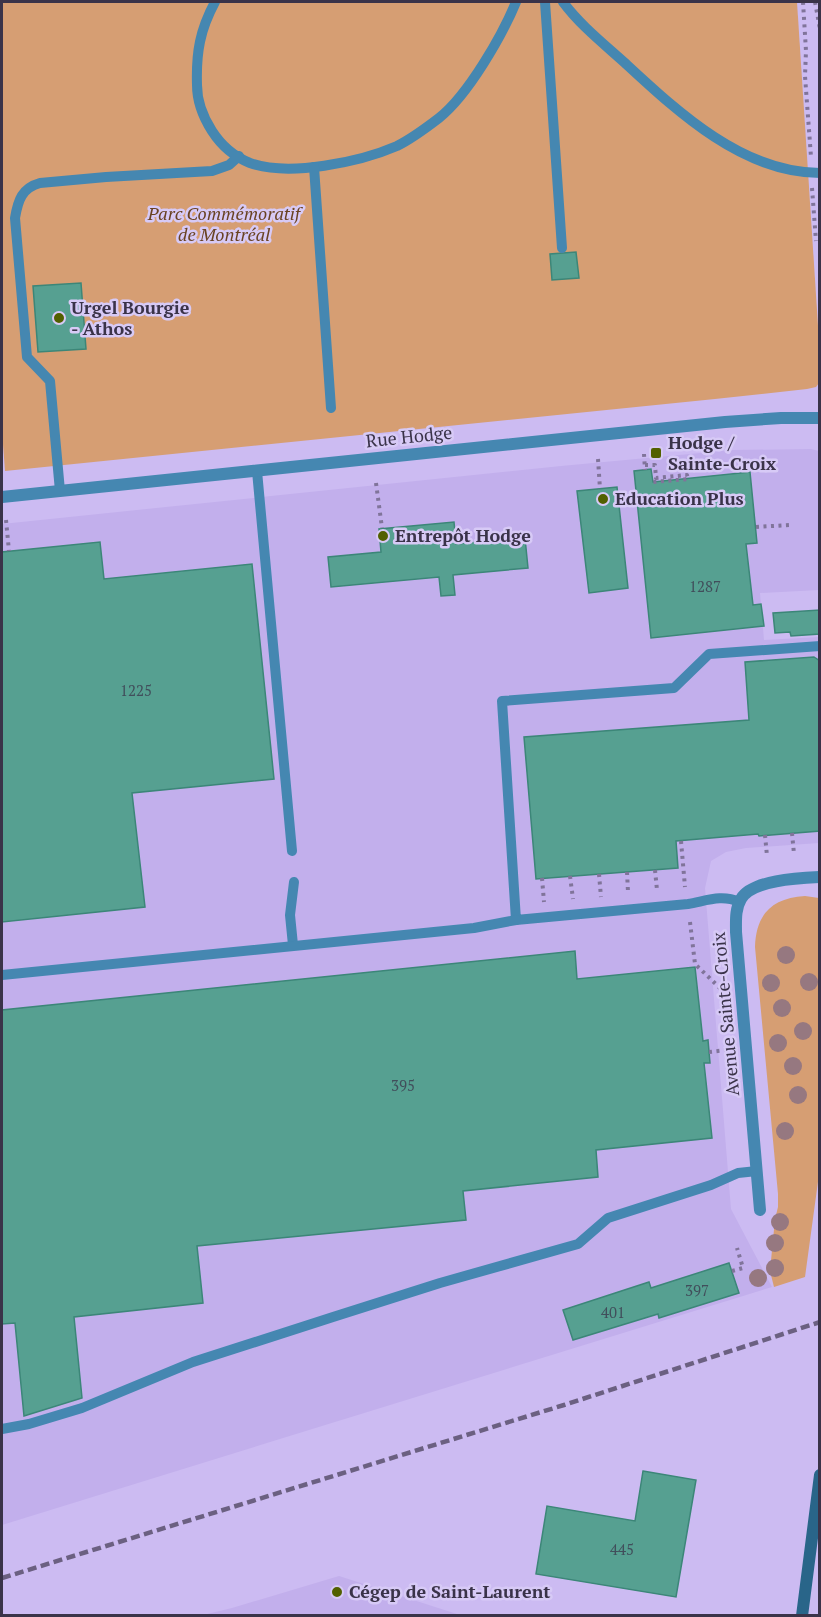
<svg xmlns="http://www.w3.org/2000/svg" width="821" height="1617" font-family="'PT Serif',serif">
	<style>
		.built { fill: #c2afec }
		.green { fill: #d69e73 }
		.building { fill: #56a091; stroke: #3c8678; stroke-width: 1.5 }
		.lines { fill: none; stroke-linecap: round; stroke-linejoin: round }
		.path { stroke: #80749a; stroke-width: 4; stroke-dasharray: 3 4.5; stroke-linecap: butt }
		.service { stroke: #4587b1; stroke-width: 10 }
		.minor { stroke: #4587b1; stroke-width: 12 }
		.secondary { stroke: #296589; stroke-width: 12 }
		.rail { stroke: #6b6081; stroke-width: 4.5; stroke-dasharray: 9 4.5; stroke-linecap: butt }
		.tree { fill: #967880 }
		.poi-dot { fill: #526000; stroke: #d7caf6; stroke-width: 2 }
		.labels { text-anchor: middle; stroke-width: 5; stroke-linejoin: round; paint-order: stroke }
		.number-label { font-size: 15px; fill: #414e5b }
		.park-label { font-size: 18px; font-style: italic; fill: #694222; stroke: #d7caf6 }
		.poi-label { font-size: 18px; font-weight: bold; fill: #3a3349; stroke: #d7caf6; text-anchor: start }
		.street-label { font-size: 18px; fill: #3a3349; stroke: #d7caf6 }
	</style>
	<rect width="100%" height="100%" fill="#ccbbf2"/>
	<g class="built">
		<path d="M811,449L819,451V590L760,593L764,640L819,637V843L746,848L726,852L711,861L705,888L731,1209L772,1287L2,1525V524L561,466L733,450Z"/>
		<path d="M339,1576L460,1615H203L232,1608Z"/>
	</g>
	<g class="green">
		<path d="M2,2H797L819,341V383L816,387L807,389L715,399L5,471L2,431Z"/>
		<path d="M805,896L819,898L820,1167L805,1277L774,1287L770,1271L775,1219L778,1207V1194L755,947C756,914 772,898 805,896Z"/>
	</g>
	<g class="building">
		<path d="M576,252L579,278L552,280L550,254Z"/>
		<path d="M81,283L86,349L38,352L33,286Z"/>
		<path d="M651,469L653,482L750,472L757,543L746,544L753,605L761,604L764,626L651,638L634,471Z"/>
		<path d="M617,487L628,588L589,593L577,491Z"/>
		<path d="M454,522L456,544L525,538L528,568L453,575L455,595L441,596L439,577L331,587L328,557L381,552L379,529Z"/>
		<path d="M100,542L104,579L252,564L274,779L132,793L145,907L2,922V552Z"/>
		<path d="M820,610V634L791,636L790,632L775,633L773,613Z"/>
		<path d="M814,657L820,661V831L759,836L758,834L676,841L678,868L536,879L524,737L749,720L745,662Z"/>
		<path d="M575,951L577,979L695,967L703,1041L708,1040L710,1063H704L712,1138L596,1150L598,1177L463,1191L466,1220L197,1246L203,1303L74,1317L82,1398L24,1416L15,1323L2,1324V1010Z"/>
		<path d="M729,1263L739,1293L659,1318L658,1314L573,1340L563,1310L649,1282L651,1288Z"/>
		<path d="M643,1471L696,1480L676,1597L536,1574L547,1506L635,1521Z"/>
	</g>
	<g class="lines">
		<g class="path">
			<path d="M803,2L806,51L805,76L811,157"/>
			<path d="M815,2L820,29"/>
			<path d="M812,188L816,241"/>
			<path d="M644,454L645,470"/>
			<path d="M598,459L600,489"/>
			<path d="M645,465H655L656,478L687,475L688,479L653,482"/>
			<path d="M376,483L382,528"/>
			<path d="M6,520L9,551"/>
			<path d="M756,527L789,525"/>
			<path d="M792,833L794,854"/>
			<path d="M765,835L767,856"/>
			<path d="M681,841L685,887"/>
			<path d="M655,870L657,890"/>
			<path d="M627,872L628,892"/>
			<path d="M599,874L601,897"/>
			<path d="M570,876L573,899"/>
			<path d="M542,878L544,902"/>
			<path d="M690,922L695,964L722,990"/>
			<path d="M709,1052L727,1050"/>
			<path d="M732,1271L743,1268L737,1248"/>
		</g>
		<g class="service">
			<path d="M215,2C200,30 196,52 197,85C197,102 203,117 212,131C221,145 235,157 250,163C289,177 360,162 397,146C411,139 426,128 439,118C468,95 502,36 516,2"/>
			<path d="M545,2L562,248"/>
			<path d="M563,2C580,25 604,44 625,63C678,112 743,173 820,173"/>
			<path d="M314,167L331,408"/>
			<path d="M257,471L292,851"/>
			<path d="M60,491L50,381L27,357L15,218C18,200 22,188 40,183L106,177L212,171L229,165L239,156"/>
			<path d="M739,902C722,894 706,901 688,904L516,920L502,701L674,688L709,654L820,646"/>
			<path d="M293,945L290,915L294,882"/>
			<path d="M2,975L474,928L516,920"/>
			<path d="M2,1429L29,1424L82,1408L193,1362L333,1317L440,1283L578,1244L608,1218L711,1185L738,1173L757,1171"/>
		</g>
		<g class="minor">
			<path d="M2,497L725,422L781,418H820"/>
			<path d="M760,1210L736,932C736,921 735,909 741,899C752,880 799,878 820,877"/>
		</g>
		<path class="secondary" d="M802,1616L820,1475"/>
		<path class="rail" d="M2,1578L564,1405L820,1322"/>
	</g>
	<g class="tree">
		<circle cx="786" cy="955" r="9"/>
		<circle cx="809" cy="982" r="9"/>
		<circle cx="771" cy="983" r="9"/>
		<circle cx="782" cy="1008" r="9"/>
		<circle cx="803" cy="1031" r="9"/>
		<circle cx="778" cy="1043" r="9"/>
		<circle cx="793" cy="1066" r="9"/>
		<circle cx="798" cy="1095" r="9"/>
		<circle cx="785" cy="1131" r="9"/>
		<circle cx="780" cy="1222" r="9"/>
		<circle cx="775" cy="1243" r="9"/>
		<circle cx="775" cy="1268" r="9"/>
		<circle cx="758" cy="1278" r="9"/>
	</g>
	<g class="poi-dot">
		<circle cx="59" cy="318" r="6"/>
		<rect x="650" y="447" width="12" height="12" rx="3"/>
		<circle cx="603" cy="499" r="6"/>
		<circle cx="383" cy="536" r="6"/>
		<circle cx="337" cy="1592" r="6"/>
	</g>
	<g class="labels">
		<g class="number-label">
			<text x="705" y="592">1287</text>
			<text x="136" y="696">1225</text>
			<text x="403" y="1091">395</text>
			<text x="697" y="1296">397</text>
			<text x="613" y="1318">401</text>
			<text x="622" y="1555">445</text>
		</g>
		<g class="park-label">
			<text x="224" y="220">Parc Commémoratif<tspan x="224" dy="21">de Montréal</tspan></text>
		</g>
		<g class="poi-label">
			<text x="71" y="314">Urgel Bourgie<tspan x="71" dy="21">- Athos</tspan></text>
			<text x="668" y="449">Hodge /<tspan x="668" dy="21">Sainte-Croix</tspan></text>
			<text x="615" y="505">Education Plus</text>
			<text x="395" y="542">Entrepôt Hodge</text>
			<text x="349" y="1598">Cégep de Saint-Laurent</text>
		</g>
		<g class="street-label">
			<text transform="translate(409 437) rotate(-6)" y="6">Rue Hodge</text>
			<text transform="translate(726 1014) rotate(-95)" y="6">Avenue Sainte-Croix</text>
		</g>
	</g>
	<rect width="821" height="1617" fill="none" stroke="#3a3349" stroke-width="6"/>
</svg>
